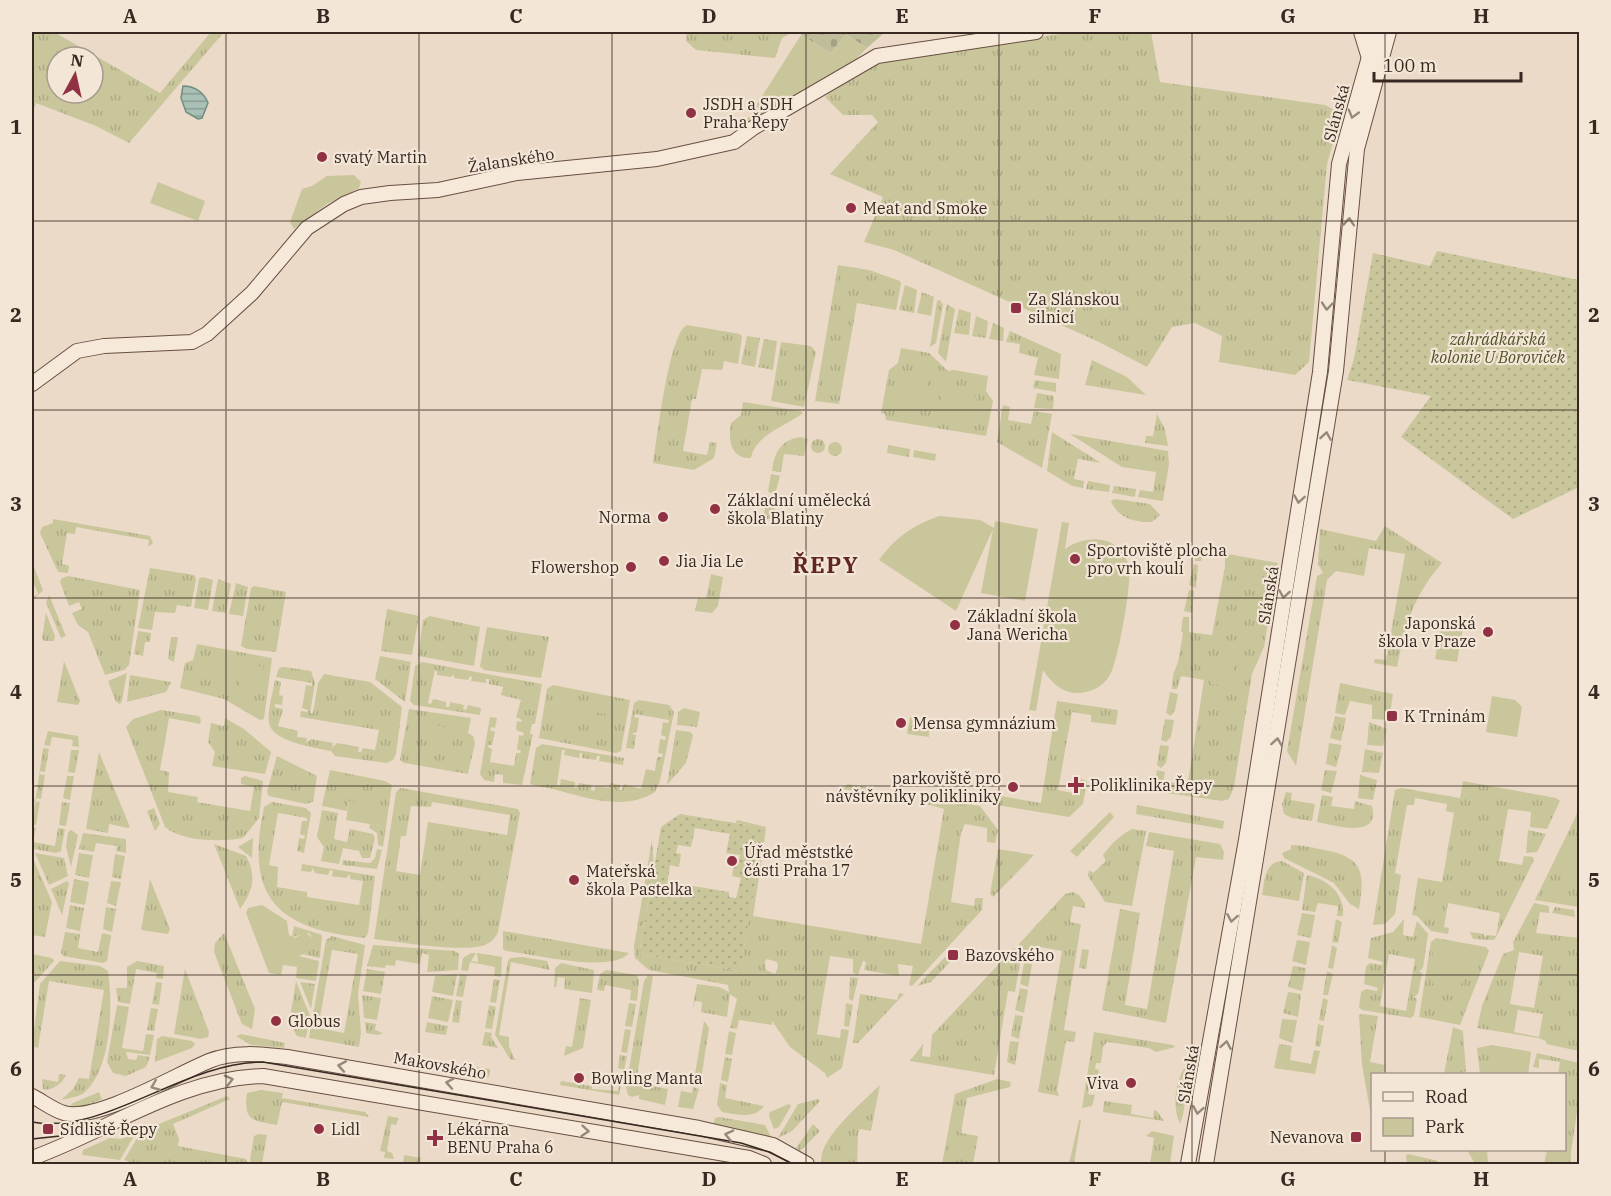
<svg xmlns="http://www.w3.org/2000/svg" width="1611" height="1196" font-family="'IBM Plex Serif',serif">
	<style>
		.grass { fill: url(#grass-tufts); fill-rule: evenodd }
		.cemetery { fill: url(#cemetery-stones) }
		.park { fill: #c9c69c }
		.garden { fill: url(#garden-dots); fill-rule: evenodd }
		.water { fill: url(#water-rules); stroke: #6f8e81; stroke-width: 1.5 }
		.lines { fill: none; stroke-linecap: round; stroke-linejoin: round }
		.secondary-casing { stroke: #684e41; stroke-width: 16 }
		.secondary { stroke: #f7e9da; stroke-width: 14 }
		.tram { stroke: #372821; stroke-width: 1.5 }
		.oneway { stroke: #97887e }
		.grid { fill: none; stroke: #372821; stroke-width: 1.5; stroke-opacity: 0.55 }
		.poi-dot { fill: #913244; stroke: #f3e6d7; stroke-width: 2 }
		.labels { text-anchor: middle; stroke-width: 4.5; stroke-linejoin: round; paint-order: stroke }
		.poi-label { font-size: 16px; fill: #372821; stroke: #f3e6d7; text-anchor: start }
		.street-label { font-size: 16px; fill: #372821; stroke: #f3e6d7 }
		.park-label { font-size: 16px; font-style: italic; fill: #4f5229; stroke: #f3e6d7 }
		.district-label { font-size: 22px; font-weight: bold; letter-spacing: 1.5px; fill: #612523; stroke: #f3e6d7 }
		.neatline { fill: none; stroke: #372821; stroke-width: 2 }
		.grid-label { font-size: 20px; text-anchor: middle; font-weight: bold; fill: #372821 }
	</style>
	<defs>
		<pattern id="grass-tufts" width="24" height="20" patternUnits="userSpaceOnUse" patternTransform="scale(1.5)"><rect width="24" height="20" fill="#c9c69c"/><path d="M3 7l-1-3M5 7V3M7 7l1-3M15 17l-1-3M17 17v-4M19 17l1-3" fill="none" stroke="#adaa86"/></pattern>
		<pattern id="cemetery-stones" width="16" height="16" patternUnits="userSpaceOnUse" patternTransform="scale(1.5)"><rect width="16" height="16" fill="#bfbd9a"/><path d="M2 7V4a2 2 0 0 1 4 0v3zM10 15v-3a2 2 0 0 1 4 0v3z" fill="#a5a284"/></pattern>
		<pattern id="garden-dots" width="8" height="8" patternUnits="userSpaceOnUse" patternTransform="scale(1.5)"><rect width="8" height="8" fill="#c9c69c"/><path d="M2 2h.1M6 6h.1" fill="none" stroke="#adaa86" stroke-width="1.8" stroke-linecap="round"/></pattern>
		<pattern id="water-rules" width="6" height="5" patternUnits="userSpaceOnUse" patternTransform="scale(1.5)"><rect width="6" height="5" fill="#a8c0b5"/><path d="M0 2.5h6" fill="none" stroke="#8a9c93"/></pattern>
	</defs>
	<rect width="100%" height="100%" fill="#ebdac8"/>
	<g class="grass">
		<path d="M32,32H54L160,93L211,32H224L129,143L96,126L36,103L32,114ZM57,57H93V93H57Z"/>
		<path d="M687,32H793L782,38L775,58L696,50L686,41Z"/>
		<path d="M1071,32H1151L1160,82L1325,105L1336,111L1337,107L1343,108L1327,164L1309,362L1295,375L1219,362L1222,336L1195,323L1172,327L1147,367L1099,342L894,250L864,242L883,197L830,174L878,122L872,115H843L825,97L841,82L880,63Z"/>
		<path d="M838,265L869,270L900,281L901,284L896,310L857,303L839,404L815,401Z"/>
		<path d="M905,285L917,290L914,313L899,310Z"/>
		<path d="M922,292L934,297L931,316L917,313Z"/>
		<path d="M940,300L943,305L936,343L930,347L937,301Z"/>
		<path d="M947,304L955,309L946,362L938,353Z"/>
		<path d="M959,309L971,313L969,335L954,333Z"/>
		<path d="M976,316L988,321L986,338L972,336Z"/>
		<path d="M993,323L1004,328L1003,341L989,339Z"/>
		<path d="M687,325L740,334L742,337L738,364L724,361L722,370L702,369L696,399H692L683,451L707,455L710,442L717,443L714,458L694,470L653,463C657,440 669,332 687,325Z"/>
		<path d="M1010,331L1061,354L1059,379L1034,375L1038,358L1019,353L1020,344L1006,342Z"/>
		<path d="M747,336L760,338L755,367L741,364Z"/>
		<path d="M764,339L777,341L773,370L758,367Z"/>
		<path d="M781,342L811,346L816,352L804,407L771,401Z"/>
		<path d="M901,348L929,353L948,371L954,370L988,376L986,391L993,401L986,436L886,420L885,414L881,413L889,370L898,363Z"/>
		<path d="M1092,360L1127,377L1146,395L1085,385Z"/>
		<path d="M1035,380L1056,383V392L1033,388Z"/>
		<path d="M1037,393L1054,396L1053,409L1034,408Z"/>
		<path d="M743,402L801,411L803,413C786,426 755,435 751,458C730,459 728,439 731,423L741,415Z"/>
		<path d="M1003,405L1010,407L1008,420L1031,424L1034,411L1052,414L1042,468L997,442Z"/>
		<path d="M1157,414L1165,429L1168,446L1145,443L1146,436H1153Z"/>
		<path d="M1052,432L1101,463L1078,459L1074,479L1084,481L1083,488L1072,486L1047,471Z"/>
		<path d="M1070,434L1168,451L1169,464L1163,501L1138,497L1140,490L1153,492L1156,472L1122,467Z"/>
		<path d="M800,437L808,439L804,456L784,454L781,472L772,471C774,453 781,440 800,437Z"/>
		<circle cx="818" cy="446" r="7"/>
		<circle cx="835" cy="449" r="7"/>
		<path d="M888,445L910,449L909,457L887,453Z"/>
		<path d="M914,450L936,454L935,461L913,457Z"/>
		<path d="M771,474L780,476L775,494L768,492Z"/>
		<path d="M1088,481L1110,485L1109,492L1086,489Z"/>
		<path d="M1114,486L1136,489L1135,497L1112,493Z"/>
		<path d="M767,496L777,497L773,519H763Z"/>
		<path d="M1115,499L1150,504L1160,515L1152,522C1136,523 1117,518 1111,501Z"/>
		<path d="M53,519L150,536L153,543L148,547L149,540L76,527L75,534L67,533L62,564L69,566L68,573L58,572L40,533L42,527L53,523Z"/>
		<path d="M1385,526L1442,563C1413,596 1406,624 1397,667L1374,663L1375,659L1386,660L1405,554L1369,548L1364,576L1336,571L1327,580L1296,766L1287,751L1317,576L1323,573L1318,564L1320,529L1376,541Z"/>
		<path d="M1195,548L1278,563L1264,647L1252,674L1234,787L1229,799L1222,801L1153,791L1157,770L1165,772L1163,781L1186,785L1189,776L1204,680L1181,676L1177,689H1172L1173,675L1178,662L1183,633L1181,631L1183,617H1189V632L1212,635L1225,566V557L1203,553L1201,561H1195Z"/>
		<path d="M32,562L43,590L32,601V597L38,594L32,579Z"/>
		<path d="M1194,564L1198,565L1196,588L1189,585Z"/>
		<path d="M150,568L194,575L196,579L191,607L177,605L175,613L155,612L152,630L138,628Z"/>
		<path d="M711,574L723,577L718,606L712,613L695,611L698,598L706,599Z"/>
		<path d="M68,576L140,590L129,665L124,670L105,675L88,632L78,625L72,613L82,609L79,602L69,606L60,582L62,578Z"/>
		<path d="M202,577L213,580L208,610L194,608L199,579Z"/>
		<path d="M218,579L231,584L226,613L212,611Z"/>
		<path d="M236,583L248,587L243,616L229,614Z"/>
		<path d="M254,586L286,592L276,652L247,649L241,646L251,588Z"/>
		<path d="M1189,590L1194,591L1192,613L1184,611Z"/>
		<path d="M49,595L66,636L61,638L46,603Z"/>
		<path d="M387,609L419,616L412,655L381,651Z"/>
		<path d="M46,613L55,636L54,641H44L42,638Z"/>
		<path d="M430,616L480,627L474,666L418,656L423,620Z"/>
		<path d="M487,627L549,637L541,678L484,670L480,666Z"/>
		<path d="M138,631L151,633L150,642H145L143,656L134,654Z"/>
		<path d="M171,637H178L174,662L168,659Z"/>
		<path d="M197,644L272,658L264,719L260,720L224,699L180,688L185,663L193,660Z"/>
		<path d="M380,656L411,662L405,702L375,679Z"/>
		<path d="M64,661L80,701L78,705L57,702Z"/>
		<path d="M422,662L542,684L535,724H532L530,734H533L522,785L503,783V775L495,774L494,782L484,780L480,774L490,717L497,718L495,728L491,727L490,730L495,732L492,745H489L488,747L492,749L490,762L514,766L516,753H520L521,751L517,749L519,735L523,736L524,733L516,730L517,721L521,722L522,720L516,717L521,700L501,695L503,687L489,684V679H486V683L471,681L472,677L470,676L468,680L454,678V674L451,677L437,675V671L435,670L428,703L431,704L433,699L446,702V707H449L450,702L464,705L463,709L466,710L468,705L481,708L480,715L414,705L410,701L415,666Z"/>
		<path d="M284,667L311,671L315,683L310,713H313L318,683L324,674L370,682L402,707L396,754L393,760L387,763L335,756L331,751C316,748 272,742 269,723C267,710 273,693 275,680L281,682L279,695L283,696L282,705L275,704V707L283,709L278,726L298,731L297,737L307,738L306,743L311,739L333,743L332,748L337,743L359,747L358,752H361L363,748L375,750L379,730L300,717L301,711L307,712L308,710L302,708L306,685L312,686V683L276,677L279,668Z"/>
		<path d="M127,673L122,701L120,704L116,702L108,681Z"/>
		<path d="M130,675L171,682L166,692L127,702Z"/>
		<path d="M1340,683L1393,694L1389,720L1372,719V705L1350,701L1345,715L1335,713Z"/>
		<path d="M553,685L630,700L621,751L616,753L539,738L547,689Z"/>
		<path d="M1170,692L1178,694L1175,710L1171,716L1166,713Z"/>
		<path d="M639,700L669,705L674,712L660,781L655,792C624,812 584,797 553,789C545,787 537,787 530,784L536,748L542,744L624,758L623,765L599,761L600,756H597L596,760L582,758V753H580L579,758L564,755L565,750H562L557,785H560L561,779L575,782L574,788H577L579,783L592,785L591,790L594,791L596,786L609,788L610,783L620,785L619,790H622L624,784L641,789L646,769L655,771L657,757H662L663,754L658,753L660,739L665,740L666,737L661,735L663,722L668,723L669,720L635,714L634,717L639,718L637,732L631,734L636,735L634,749L626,748L634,703Z"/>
		<path d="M1057,701L1118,710L1116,725L1091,722V715L1072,712L1058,790L1078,794L1081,779L1087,781L1083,804L1069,817L990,804L982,793L1041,803Z"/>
		<path d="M684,708L700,712L697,727L677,725L678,712Z"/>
		<path d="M409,709L471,718L468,733L473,736L475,743L468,774L404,763L400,760Z"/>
		<path d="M161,710L199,716L201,720L200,724L169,718L160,770L169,772L168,792L198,797L197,802L250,811L254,787L241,784V778L245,776L263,781L259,818L243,838C221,842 183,842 165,827L126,727L133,719Z"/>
		<path d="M1335,716L1346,718L1341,741L1330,738Z"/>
		<path d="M910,717L913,718L912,725L929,728V737L907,734Z"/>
		<path d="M225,718L244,729L271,752L265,774L212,766L215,752L208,742L211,723L224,726Z"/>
		<path d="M1165,719L1174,720L1171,737L1166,742L1161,740Z"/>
		<path d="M1369,722L1387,729L1383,746L1367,745Z"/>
		<path d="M676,730L690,732L693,735L686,763L667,785Z"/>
		<path d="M48,731L78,736L79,747L72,746L73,740L52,737L50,746L44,745Z"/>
		<path d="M1329,743L1342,745L1336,767L1326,764Z"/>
		<path d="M1160,745L1169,746L1166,763L1161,768L1157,765Z"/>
		<path d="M43,748L49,749L45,772L39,771V774L45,775L41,799L35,798L34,801L40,802L36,825L32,824Z"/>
		<path d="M1365,749L1383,753L1379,773L1362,772Z"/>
		<path d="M71,750H79L75,773L68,772Z"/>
		<path d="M99,752L130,827L128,828L109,824L108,833L86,829Z"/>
		<path d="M277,756L317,776L313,802L306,804L269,796L267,792Z"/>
		<path d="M330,770L385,781L392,785L383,847L378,845L377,833L369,828L370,824L381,826L349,801L347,811L322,806Z"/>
		<path d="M1325,770L1337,771L1331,793L1321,790Z"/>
		<path d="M1360,775L1377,780L1373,800L1358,798Z"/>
		<path d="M67,776H74L70,800L63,798Z"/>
		<path d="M1463,781L1556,798L1560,801L1547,829L1530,827L1531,812L1508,809L1499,861L1522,865L1524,856L1533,857L1534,860L1496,937L1494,940L1473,939L1470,932L1484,934V937L1487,935L1496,936L1500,913L1448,903L1444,927L1449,928L1448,934L1431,931L1417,916L1412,915L1418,878L1442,882L1454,813L1446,811L1447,804L1415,798L1414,805H1407L1395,873L1401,875L1395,914L1385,924L1373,925L1395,790L1401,788L1460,798Z"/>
		<path d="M848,784L872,788L871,794L843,789Z"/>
		<path d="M401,788L518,809L520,813L498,932C495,938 492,942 485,945C462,953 400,942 374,939L396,792ZM432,802L510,815L507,835L428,822L420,875L396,871L401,836H406L411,806L431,807Z"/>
		<path d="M1286,792L1292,793L1291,800L1315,804L1312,821L1292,818L1284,814L1282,804Z"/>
		<path d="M1322,795L1333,797L1331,806L1354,809L1355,801L1372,806C1381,840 1334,825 1317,822Z"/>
		<path d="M928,797L980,806L998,830L995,843L987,842V828L965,824L961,833L951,902L974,906L975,898H983L982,910L912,986L909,985L913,966L898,964L899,976L864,970L866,962L863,961L858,975L853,973V959L830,956L817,1034L840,1038L841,1029L849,1030L842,1068L827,1078L825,1073L790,1047L772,1021V1025L739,1020L737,1029L730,1028L737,999L730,994L727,1017L701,1012L702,1002L695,1001L692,1011L697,984L719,987L729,992L728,985L649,970L635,958L634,946L652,840L654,867L639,954L740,971L760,856L762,858L753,916L921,944L944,809L923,803ZM767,959L777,962L778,967L775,974L766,970L765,961Z"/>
		<path d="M62,802L70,803L66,826L59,825Z"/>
		<path d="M272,802L306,808L311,813L304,853L297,851L299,838L304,839L305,836L300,834L302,821H307V818L278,813L269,865L278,867L277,887L307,892V897L359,905L363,881L350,879V874L346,878L332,876L333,871L330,870L328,875L315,873L313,868L311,872L301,871L302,864L375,876L368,933L365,938C275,929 245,896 264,807Z"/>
		<path d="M1137,805L1224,821L1223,829L1136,814Z"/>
		<path d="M1579,805V907L1535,900L1576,816Z"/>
		<path d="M154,808L160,824L155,831L147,811Z"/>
		<path d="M322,810L338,813L334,839L347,842L350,829L373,834L375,838L370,858H362L359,851L343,848L339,864L321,861L324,847L317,837Z"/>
		<path d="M1110,812L1114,817L1077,857L1070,851Z"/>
		<path d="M737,820L766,827L763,853L760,854L764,828L736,823Z"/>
		<path d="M32,827L36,828L33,842L55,846L58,828L65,829L61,851L56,853L33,849Z"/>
		<path d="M1132,829L1146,831L1132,906L1105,902L1088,876L1089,870L1093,873L1106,861L1103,855C1111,844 1120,835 1132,829Z"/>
		<path d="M71,830L78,835L71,867L66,847L68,832Z"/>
		<path d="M1528,830L1546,834L1537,852L1526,853Z"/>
		<path d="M1149,832L1220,844L1224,852L1223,860L1196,857L1166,1023L1102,1010L1120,909L1140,913L1125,1005L1147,1009L1174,851L1146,846Z"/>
		<path d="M83,833L126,839V853L116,851L117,846L96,843L94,852L79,849Z"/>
		<path d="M253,838L252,858L238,847Z"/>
		<path d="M214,844L246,856C257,876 253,891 240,909Z"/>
		<path d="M1291,845C1303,845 1314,848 1325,850C1364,858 1365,873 1359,909L1350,904L1334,883L1284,858L1282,853L1291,849Z"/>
		<path d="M377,849L382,850L377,869L342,865L343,860L370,863L375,858Z"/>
		<path d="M998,849L1034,855L993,897L990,894Z"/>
		<path d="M35,853L64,858L68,876L49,885Z"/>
		<path d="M79,853L93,855L89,878L75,875Z"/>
		<path d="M115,854L125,856L121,879L112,877Z"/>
		<path d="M32,856L52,902L45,937L32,935Z"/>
		<path d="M1282,861L1304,873L1299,901L1262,895C1265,881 1264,862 1282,861Z"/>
		<path d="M1307,875C1327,879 1345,893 1343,916H1337L1338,906L1318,903L1315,912L1302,910Z"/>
		<path d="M74,879L89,882L85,905L70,902Z"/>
		<path d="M150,879L170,929L168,934L141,930Z"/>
		<path d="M67,881L69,883L62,915L51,889Z"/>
		<path d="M111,881L121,882L116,906L107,903Z"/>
		<path d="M1073,892L1079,895L1085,903V908L1073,906L1070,922L1081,924L1064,1030L1076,1032L1074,1042L1066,1041L1057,1090L1059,1096L1038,1092L1062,951L1035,946L1032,960L1024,958L1019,944L1065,894Z"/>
		<path d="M1534,903L1549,906V913L1540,912L1536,933L1579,938V1051L1546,1044V1041L1538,1038L1477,1028L1482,1006L1503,954L1514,950L1513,942ZM1519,952L1543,956L1534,1008L1510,1004ZM1518,1010L1543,1014L1539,1037L1514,1032Z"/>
		<path d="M70,905L84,908L80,931L66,928Z"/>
		<path d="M106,907L116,909L112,932L103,929Z"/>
		<path d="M1555,907L1574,910L1575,917L1552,913Z"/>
		<path d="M1302,913L1315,915L1311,938L1297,935Z"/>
		<path d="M1336,919L1342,922L1338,943L1332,942Z"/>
		<path d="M1404,919L1403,935L1413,937L1417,921L1428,934L1423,968L1419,971L1422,973L1418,994L1414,997L1417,999L1414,1015L1411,1018L1362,1010L1359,1007L1361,992L1366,989L1377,991L1378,988L1364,984L1366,966L1370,963L1382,965L1383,962L1368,958L1371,938L1393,932ZM1389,954L1415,959L1406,1011L1380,1006Z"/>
		<path d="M294,926L322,935L320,958L301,954L306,953L313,938L309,933L292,937Z"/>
		<path d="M503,931L629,953C611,974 534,954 506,951L503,949Z"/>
		<path d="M65,932L80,934L78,948L98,952L102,933L111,935L107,961L103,963L63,956L61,953Z"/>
		<path d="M224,933L255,1009L252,1029L242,1024L214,952L215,943Z"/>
		<path d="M332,936L365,945L358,994L361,1033L359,1047L309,1038L326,940ZM332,950L358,954L344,1033L318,1028Z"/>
		<path d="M1436,938L1486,947L1489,951L1460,1025L1419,1017L1431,942Z"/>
		<path d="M1297,940L1310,942L1306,965L1292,961Z"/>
		<path d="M373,945L455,951L459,954L458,970L427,972L429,955L422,953L420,964L396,960L395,966L386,965L385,968L367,966Z"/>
		<path d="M1332,945L1337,948L1333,969L1328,968Z"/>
		<path d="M1014,948L1020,963L1015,992L1008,991L994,1075L910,1061L923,1044L922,1056L930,1057L932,1035Z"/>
		<path d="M1082,949L1089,950L1086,969L1079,968Z"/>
		<path d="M471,953H476L471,961L478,962L477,953L502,957L501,977L494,976L495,967L470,962L468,971L461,970L463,958Z"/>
		<path d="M32,954L52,958L54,961L34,983H32Z"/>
		<path d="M948,954L953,959L931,982L917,986Z"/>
		<path d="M522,957L547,961L550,970L511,962L499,1035L509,1037V1046L515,1060L510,1059L495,1035L508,961L510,958Z"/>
		<path d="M60,961L100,966L108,971C113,1005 112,1068 84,1093C79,1097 68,1098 61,1100L73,1089L79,1078L89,1079L104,990L49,981L38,1048L32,1046L40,984Z"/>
		<path d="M137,961L164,966L163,979L156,978L157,973L136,969L130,1004L118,1002L116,988H127V967Z"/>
		<path d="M561,963L594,970L592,993L564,989L565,978L558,977L556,987H554L555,968Z"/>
		<path d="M1024,963L1032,964L1028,987L1020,984Z"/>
		<path d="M1293,966L1306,968L1302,991L1288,987Z"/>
		<path d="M185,969L209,1032L208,1037L201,1039L174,1034Z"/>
		<path d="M367,969L385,972L381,994L363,991Z"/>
		<path d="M606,970L637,975L639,981L637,1001L630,1000L631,990L605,985L604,991L597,990L600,974Z"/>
		<path d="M1327,971L1333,974L1328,995H1323Z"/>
		<path d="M457,974L453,996L432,992L435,976Z"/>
		<path d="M460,974L467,975L463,997L456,996Z"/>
		<path d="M648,975L653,976L636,1083L668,1089L665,1105L639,1099V1095L632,1097L628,1095L626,1087L644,981Z"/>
		<path d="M850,977L858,978L853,1001L849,999Z"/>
		<path d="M494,979L500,980L496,1003L490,1002Z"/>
		<path d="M296,981L310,1016L306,1038L297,1036L293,1029L295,1013L291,1012Z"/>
		<path d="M156,982L162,983L159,1005L152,1004Z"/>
		<path d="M300,982L315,984L311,1009Z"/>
		<path d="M1020,988L1028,990L1024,1013L1015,1010Z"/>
		<path d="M1288,992L1301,994L1298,1017L1283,1013Z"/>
		<path d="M899,993L904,994L858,1043H853L860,994L897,1000Z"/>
		<path d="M362,995L381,998L377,1020L364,1018Z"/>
		<path d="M432,996L453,1000L448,1022L428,1018Z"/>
		<path d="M580,998L591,1000L583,1048L564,1056L566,1046L572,1047Z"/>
		<path d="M1323,998L1328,1000L1324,1021L1319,1020Z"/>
		<path d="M456,1000L462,1001L459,1023L452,1022Z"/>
		<path d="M629,1003L636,1004L632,1027L625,1026Z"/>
		<path d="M846,1003L853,1005L849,1027L844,1026Z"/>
		<path d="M117,1005L129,1007L122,1048L143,1051L146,1034L154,1035L150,1055L126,1052L128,1059L136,1060L138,1055L150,1057L146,1067L126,1076L113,1073L107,1062Z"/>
		<path d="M489,1005L496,1007L492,1029L485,1028Z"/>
		<path d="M151,1008L158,1009L154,1031L147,1030Z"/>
		<path d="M1363,1014L1378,1016L1370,1062L1385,1065L1383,1074H1372V1122L1362,1065L1359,1015Z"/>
		<path d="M1015,1015L1023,1016L1019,1039L1011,1036Z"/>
		<path d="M1282,1019L1297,1020L1293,1043L1279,1038Z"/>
		<path d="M704,1021L709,1028L700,1086L693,1085Z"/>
		<path d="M365,1022L376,1024L375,1030L383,1033L378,1035L366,1033Z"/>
		<path d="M427,1022L448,1026L446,1035L425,1032Z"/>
		<path d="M1318,1024L1324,1026L1320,1047L1315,1046Z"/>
		<path d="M1453,1027L1463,1031L1466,1071L1462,1074H1444Z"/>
		<path d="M625,1029L631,1030L627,1053L621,1052Z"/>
		<path d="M729,1031L736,1033L732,1055L725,1054Z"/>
		<path d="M485,1032L492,1033L491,1037L498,1048L482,1045Z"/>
		<path d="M1094,1032L1173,1045L1175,1047L1156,1052L1149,1048L1107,1042L1103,1047L1101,1063H1096L1095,1069L1099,1070L1098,1077L1091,1076L1088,1094L1095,1095L1092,1106L1082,1108Z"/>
		<path d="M241,1034L285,1043L284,1048L251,1045L236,1036Z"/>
		<path d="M162,1036L192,1041L195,1044L192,1048L155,1062L157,1039Z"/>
		<path d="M1010,1041L1019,1042L1015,1065L1007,1062Z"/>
		<path d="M1279,1044L1292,1046L1290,1060L1311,1064L1314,1050L1320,1051L1315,1074L1274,1068Z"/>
		<path d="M1492,1045L1531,1052L1528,1074H1480L1477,1048Z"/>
		<path d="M1537,1053L1579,1063V1099L1571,1152V1164H1544L1547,1150H1564V1074H1558L1560,1062L1539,1059V1068L1533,1067Z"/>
		<path d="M620,1055L627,1056L619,1095L560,1085L561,1081L592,1086V1089L618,1091L622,1069L618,1068Z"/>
		<path d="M725,1057L732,1059L728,1082L721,1080Z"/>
		<path d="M1192,1057L1183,1115L1180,1124C1170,1101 1177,1075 1192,1057Z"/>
		<path d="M455,1064L490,1069L489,1077L454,1071Z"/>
		<path d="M59,1074L66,1075C63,1083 51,1092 43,1089L42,1079L58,1082Z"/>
		<path d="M997,1079L1011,1082L1010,1087L967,1098L961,1133L978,1136L973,1164H942L955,1094Z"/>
		<path d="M720,1083L727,1085L725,1098L764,1106C754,1120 736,1114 722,1112L717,1105Z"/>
		<path d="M880,1085L871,1131L860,1129L858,1133L857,1164H822C816,1140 863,1102 880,1085Z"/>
		<path d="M693,1087L699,1089L693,1109L678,1107L681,1091L692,1093Z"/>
		<path d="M261,1090L283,1093L282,1098L365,1112L369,1117L282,1102L277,1125C253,1121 243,1121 247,1093Z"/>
		<path d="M99,1092L102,1099L84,1107L68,1109L73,1103Z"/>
		<path d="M227,1096L230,1099L173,1124L179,1139L178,1146L246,1159L248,1164H136L124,1160L136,1140L149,1128Z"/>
		<path d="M818,1099L820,1101L792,1131L778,1138L798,1104Z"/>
		<path d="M1104,1101L1132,1105L1131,1114L1153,1118L1154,1110L1157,1111L1164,1121L1103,1112Z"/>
		<path d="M789,1104L791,1106L779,1127L774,1129L769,1116L770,1112Z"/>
		<path d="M388,1116L399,1118L396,1125L391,1124L387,1151L392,1153L394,1159L384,1158L385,1152L380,1151Z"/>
		<path d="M719,1117L765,1125L771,1137L713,1125L715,1118Z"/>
		<path d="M1079,1120H1081L1074,1164H1069Z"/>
		<path d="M813,1124L820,1131L800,1151L796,1148Z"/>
		<path d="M1152,1131L1174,1136L1170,1164H1150L1154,1138L1146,1136Z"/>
		<path d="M135,1134L120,1160L82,1155L83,1150L110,1138L121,1139Z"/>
		<path d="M259,1134L267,1135L262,1164H252L250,1160L254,1136Z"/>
		<path d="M1467,1150H1487L1488,1163L1474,1162Z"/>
		<path d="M1408,1154L1438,1161V1164H1407L1406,1156Z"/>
		<path d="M404,1155L421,1158L420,1164H403Z"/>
	</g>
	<path class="cemetery" d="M803,32H885L867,48L846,34L831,53L801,35Z"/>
	<g class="park">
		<path d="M846,34L867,48L856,59L743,126L801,35L831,53Z"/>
		<path d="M354,175L361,182L359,188L327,204L294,229L290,222L302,189L312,186L327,176Z"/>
		<path d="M158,182L205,201L198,221L150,203Z"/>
		<path d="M916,368H921L929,374L926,407L912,410L902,401L906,374Z"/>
		<path d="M942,391L977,397L973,420L938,415Z"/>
		<path d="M939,516L980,520L994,528L995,521L1038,529L1025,601L981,593L993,529L956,611L879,560C896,537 912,526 939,516Z"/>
		<path d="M1062,522L1069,523L1065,549C1087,533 1123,535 1129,568C1132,582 1118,663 1110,675C1103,687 1089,694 1075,693C1061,692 1050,681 1043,670L1036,711L1029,710Z"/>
		<path d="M1442,619L1464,623L1457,662L1435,659Z"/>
		<circle cx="1200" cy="651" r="7"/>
		<path d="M215,656L237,659L234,678L212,674Z"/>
		<path d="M1225,656L1231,658L1234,666L1232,687L1212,684L1215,663Z"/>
		<path d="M246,663L264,667L260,691L256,695L239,691L242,665Z"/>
		<path d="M1492,696L1515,700L1522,707L1517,737L1486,732Z"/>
		<path d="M558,700L573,703L569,728L554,725Z"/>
		<path d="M599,701L608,705L609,714L589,712L592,705Z"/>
		<path d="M592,720L608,722L607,732L591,729Z"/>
		<path d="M434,724L453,730L452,754L429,749Z"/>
		<path d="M349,801L384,807L381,826L346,820Z"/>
		<path d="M1564,853L1579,856V871L1562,868Z"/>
		<path d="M262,905L287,921L289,935L295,938L305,932L313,938L312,950L299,956L319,961L316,981L296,978L297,967L283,965L281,975L269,973L246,913L248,908Z"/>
		<path d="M1435,942L1484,950L1458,989L1447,995C1423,987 1432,962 1435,942Z"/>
		<path d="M981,1027L998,1050L982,1062L966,1038Z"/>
		<path d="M1497,1046L1531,1052L1528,1074H1493Z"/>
	</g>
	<g class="garden">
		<path d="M1437,251L1579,280V487L1513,519L1401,437L1431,396L1347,380L1354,359L1373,253L1430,266Z"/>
		<path d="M680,814L765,828L740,971L639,954L661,827ZM695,828L730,834L726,853L740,855L738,864H734L732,876L741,878L736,898L729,897V892C713,889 692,886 675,883L674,888L667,886L670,865L679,867L681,854L676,853L678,845L691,847Z"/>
	</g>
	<path class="water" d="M183,86C194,86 204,92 208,103L202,118L198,119L186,112L181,98Z"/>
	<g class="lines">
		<g class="secondary-casing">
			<g id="secondary">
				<path d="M1361,32L1368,55"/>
				<path d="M32,384L77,351L104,346L192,342L207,334L252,293L307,228L344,204L361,197L390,193L438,190L517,173L657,159L734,142L753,128L877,56L1036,32"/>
				<path d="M32,1096C42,1101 53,1110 64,1113C97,1122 177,1074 209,1061C233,1051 262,1054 287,1057L699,1128L773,1145L807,1164"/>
				<path d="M32,1158C108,1131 179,1078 263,1076L749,1158L764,1164"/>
				<path d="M1188,1164L1246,840L1320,372L1339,164L1376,32"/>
				<path d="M1206,1164L1336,371L1357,149L1389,32"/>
			</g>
		</g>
		<use href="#secondary" class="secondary"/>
		<g class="tram">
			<path d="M32,1122C107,1135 182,1062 263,1062L741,1143L769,1152L793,1164"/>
			<path d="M32,1139L60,1136L95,1123"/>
		</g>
	</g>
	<defs><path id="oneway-chevron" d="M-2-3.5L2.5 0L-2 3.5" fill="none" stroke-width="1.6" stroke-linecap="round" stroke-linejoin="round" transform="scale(1.5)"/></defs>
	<g class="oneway">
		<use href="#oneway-chevron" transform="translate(1353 114) rotate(106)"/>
		<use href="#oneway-chevron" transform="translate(1349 222) rotate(-86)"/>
		<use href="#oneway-chevron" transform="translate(1327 306) rotate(95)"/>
		<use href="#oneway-chevron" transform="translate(1326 436) rotate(-81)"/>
		<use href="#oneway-chevron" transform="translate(1299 499) rotate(99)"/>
		<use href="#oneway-chevron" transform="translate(1284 594) rotate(99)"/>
		<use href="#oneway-chevron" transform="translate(1277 742) rotate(-81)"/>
		<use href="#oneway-chevron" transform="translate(1232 918) rotate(100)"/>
		<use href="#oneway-chevron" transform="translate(1226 1045) rotate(-80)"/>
		<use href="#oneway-chevron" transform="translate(342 1066) rotate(-170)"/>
		<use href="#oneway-chevron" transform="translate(229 1080) rotate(-15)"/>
		<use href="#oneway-chevron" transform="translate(450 1083) rotate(-170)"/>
		<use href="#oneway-chevron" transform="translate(155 1086) rotate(158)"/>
		<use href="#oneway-chevron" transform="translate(1198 1110) rotate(100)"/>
		<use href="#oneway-chevron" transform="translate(585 1131) rotate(5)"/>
		<use href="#oneway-chevron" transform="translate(729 1135) rotate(-167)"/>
	</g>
	<path class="grid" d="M226,32V1164M419,32V1164M612,32V1164M806,32V1164M999,32V1164M1192,32V1164M1385,32V1074M32,221H1580M32,410H1580M32,598H1580M32,786H1580M32,975H1580M1385,1150V1164"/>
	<g class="poi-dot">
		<circle cx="691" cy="113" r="6"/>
		<circle cx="322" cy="157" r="6"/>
		<circle cx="851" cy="208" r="6"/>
		<rect x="1010" y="302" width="12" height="12" rx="3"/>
		<circle cx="715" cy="509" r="6"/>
		<circle cx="663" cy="517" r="6"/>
		<circle cx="1075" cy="559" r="6"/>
		<circle cx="664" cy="561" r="6"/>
		<circle cx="631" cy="567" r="6"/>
		<circle cx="955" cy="625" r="6"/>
		<circle cx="1488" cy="632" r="6"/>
		<rect x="1386" y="710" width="12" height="12" rx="3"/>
		<circle cx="901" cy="723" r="6"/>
		<path d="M1073 776h6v6h6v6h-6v6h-6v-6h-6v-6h6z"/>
		<circle cx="1013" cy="787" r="6"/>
		<circle cx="732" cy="861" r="6"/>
		<circle cx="574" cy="880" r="6"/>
		<rect x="947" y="949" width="12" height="12" rx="3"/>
		<circle cx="276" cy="1021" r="6"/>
		<circle cx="579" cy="1078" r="6"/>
		<circle cx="1131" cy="1083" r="6"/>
		<rect x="42" y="1123" width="12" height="12" rx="3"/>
		<circle cx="319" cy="1129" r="6"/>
		<rect x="1350" y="1131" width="12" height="12" rx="3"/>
		<path d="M432 1129h6v6h6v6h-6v6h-6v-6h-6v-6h6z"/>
	</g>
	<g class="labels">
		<g class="poi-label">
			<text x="703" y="110">JSDH a SDH<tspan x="703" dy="18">Praha Řepy</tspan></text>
			<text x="334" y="163">svatý Martin</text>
			<text x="863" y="214">Meat and Smoke</text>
			<text x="1028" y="305">Za Slánskou<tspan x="1028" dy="18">silnicí</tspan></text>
			<text x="727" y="506">Základní umělecká<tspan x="727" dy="18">škola Blatiny</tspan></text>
			<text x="651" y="523" text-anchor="end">Norma</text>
			<text x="1087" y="556">Sportoviště plocha<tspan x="1087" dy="18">pro vrh koulí</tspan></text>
			<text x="676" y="567">Jia Jia Le</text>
			<text x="619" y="573" text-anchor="end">Flowershop</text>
			<text x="967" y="622">Základní škola<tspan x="967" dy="18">Jana Wericha</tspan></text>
			<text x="1476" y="629" text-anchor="end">Japonská<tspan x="1476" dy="18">škola v Praze</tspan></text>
			<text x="1404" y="722">K Trninám</text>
			<text x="913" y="729">Mensa gymnázium</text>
			<text x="1001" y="784" text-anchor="end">parkoviště pro<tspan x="1001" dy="18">návštěvníky polikliniky</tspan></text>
			<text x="1090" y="791">Poliklinika Řepy</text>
			<text x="744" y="858">Úřad měststké<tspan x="744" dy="18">části Praha 17</tspan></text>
			<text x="586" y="877">Mateřská<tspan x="586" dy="18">škola Pastelka</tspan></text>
			<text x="965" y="961">Bazovského</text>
			<text x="288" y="1027">Globus</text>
			<text x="591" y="1084">Bowling Manta</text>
			<text x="1119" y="1089" text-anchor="end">Viva</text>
			<text x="60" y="1135">Sídliště Řepy</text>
			<text x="331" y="1135">Lidl</text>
			<text x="447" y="1135">Lékárna<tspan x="447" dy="18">BENU Praha 6</tspan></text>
			<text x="1344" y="1143" text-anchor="end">Nevanova</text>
		</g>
		<g class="street-label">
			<text transform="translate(1336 113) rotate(-75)" y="6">Slánská</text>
			<text transform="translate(511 160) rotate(-9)" y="6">Žalanského</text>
			<text transform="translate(1268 595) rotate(-81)" y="6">Slánská</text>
			<text transform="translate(440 1065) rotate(10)" y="6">Makovského</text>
			<text transform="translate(1188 1074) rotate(-80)" y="6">Slánská</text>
		</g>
		<g class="park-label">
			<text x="1498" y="345">zahrádkářská<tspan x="1498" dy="18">kolonie U Boroviček</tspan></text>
		</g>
		<g class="district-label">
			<text x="826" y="573">ŘEPY</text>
		</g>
	</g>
	<rect width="1611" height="1196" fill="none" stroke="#f3e6d7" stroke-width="66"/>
	<rect x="1371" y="1073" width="195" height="78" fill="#f3e6d7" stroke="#a89a8e" stroke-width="1.5"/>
	<rect x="1383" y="1092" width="30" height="9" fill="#f7e9da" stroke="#a89a8e" stroke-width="1.5"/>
	<text x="1425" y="1103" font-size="18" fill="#372821">Road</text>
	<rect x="1383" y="1118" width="30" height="18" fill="#c9c69c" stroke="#a89a8e" stroke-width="1.5"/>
	<text x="1425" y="1133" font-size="18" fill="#372821">Park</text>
	<g transform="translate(75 75) rotate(8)"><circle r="28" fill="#f3e6d7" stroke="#a89a8e" stroke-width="1.5"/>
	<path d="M0-4.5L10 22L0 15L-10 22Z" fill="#913244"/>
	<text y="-9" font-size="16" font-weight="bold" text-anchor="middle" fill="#372821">N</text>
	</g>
	<path d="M1374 72v9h147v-9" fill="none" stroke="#372821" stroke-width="3"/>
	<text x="1383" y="72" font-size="18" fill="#372821" stroke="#f3e6d7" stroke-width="4.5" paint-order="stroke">100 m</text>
	<rect x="33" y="33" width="1545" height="1130" class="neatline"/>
	<g class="grid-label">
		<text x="130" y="23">A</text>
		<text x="323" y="23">B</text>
		<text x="516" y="23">C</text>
		<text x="709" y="23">D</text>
		<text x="902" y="23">E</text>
		<text x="1095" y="23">F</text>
		<text x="1288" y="23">G</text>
		<text x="1481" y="23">H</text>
		<text x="16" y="134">1</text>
		<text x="1594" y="134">1</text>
		<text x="16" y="322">2</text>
		<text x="1594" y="322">2</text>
		<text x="16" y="511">3</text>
		<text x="1594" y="511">3</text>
		<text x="16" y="699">4</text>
		<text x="1594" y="699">4</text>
		<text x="16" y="887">5</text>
		<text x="1594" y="887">5</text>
		<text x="16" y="1076">6</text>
		<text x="1594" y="1076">6</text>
		<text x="130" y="1186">A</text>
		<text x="323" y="1186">B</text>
		<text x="516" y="1186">C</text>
		<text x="709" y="1186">D</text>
		<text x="902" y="1186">E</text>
		<text x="1095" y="1186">F</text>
		<text x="1288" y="1186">G</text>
		<text x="1481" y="1186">H</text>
	</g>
</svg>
